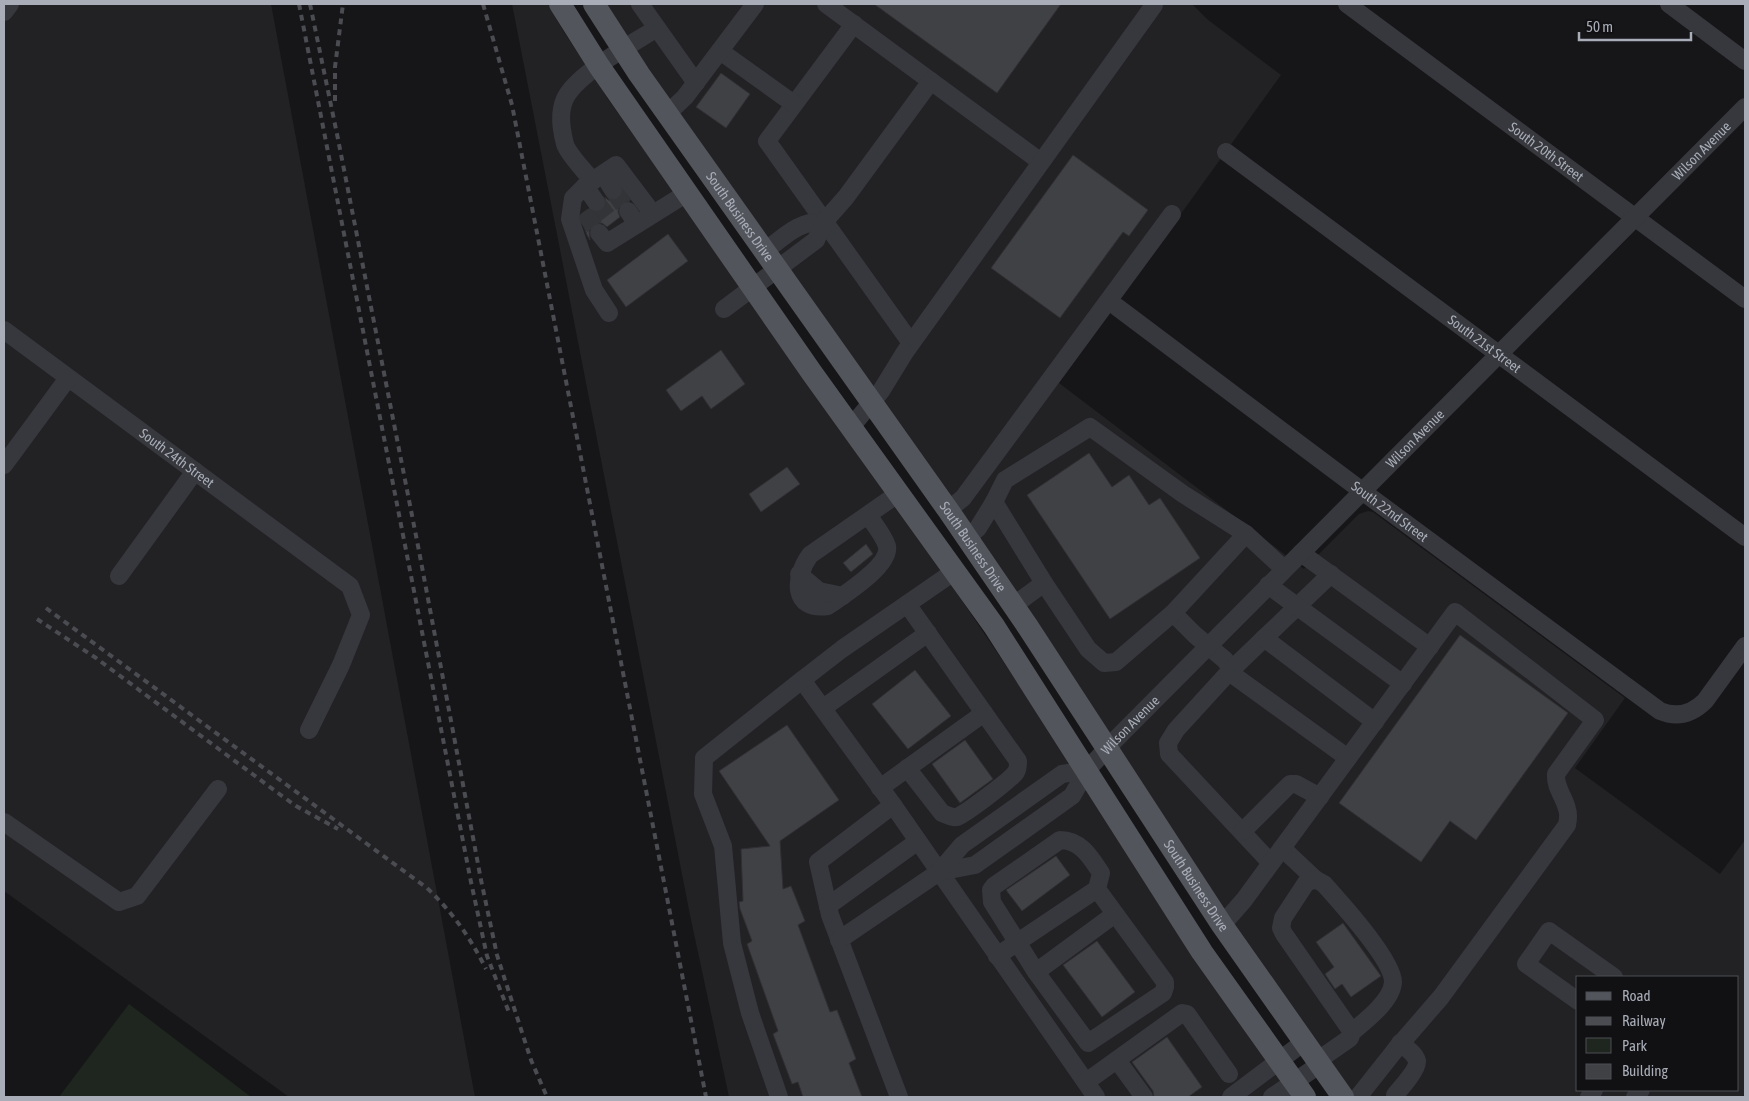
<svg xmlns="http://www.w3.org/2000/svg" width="1749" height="1101" font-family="'Asap Condensed',sans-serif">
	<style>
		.built { fill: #222225; fill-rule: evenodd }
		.green { fill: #1e261f }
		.building { fill: #404145; stroke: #303034 }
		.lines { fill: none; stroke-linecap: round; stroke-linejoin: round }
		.minor-tunnel { stroke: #333438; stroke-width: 18; stroke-dasharray: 18 9; stroke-linecap: butt }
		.minor { stroke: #37383d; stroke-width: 18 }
		.major { stroke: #53555c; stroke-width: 22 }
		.rail { stroke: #4a4c52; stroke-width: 4; stroke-dasharray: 6 5; stroke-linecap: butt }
		.labels { text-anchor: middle; stroke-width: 5; stroke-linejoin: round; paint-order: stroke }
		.street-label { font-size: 14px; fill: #a8adb8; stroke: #111113 }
	</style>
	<rect width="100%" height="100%" fill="#161618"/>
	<g class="built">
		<path d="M4,4H271L475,1097H289L4,891Z"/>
		<path d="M512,4H548L564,32L608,99L909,522L1297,1097H729L690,915Z"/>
		<path d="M601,4H1192L1207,19L1281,75L1059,383L1304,569L1359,514L1368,511L1373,512L1625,698L1575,768L1720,874L1745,840V1097H1355L1244,940ZM1578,977H1738V1090H1578Z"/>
	</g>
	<path class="green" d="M129,1004L251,1097H59Z"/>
	<g class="building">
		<path d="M874,4H1061L997,93Z"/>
		<path d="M721,73L750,94L726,128L696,107Z"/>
		<path d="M1073,155L1148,210L1129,236L1123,232L1060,318L991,268Z"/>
		<path d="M623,192L630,201L622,202L619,206L618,212L620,217L607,227L602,223L593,224L589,230L590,240L587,235L581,218V214L588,209L596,213L602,211L606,206L605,197L608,200L614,201L619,199Z"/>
		<path d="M668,234L688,261L626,307L607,280Z"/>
		<path d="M721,350L745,384L711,409L702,396L681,411L666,390Z"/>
		<path d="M1089,453L1112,487L1129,475L1149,505L1160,498L1200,558L1110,619L1027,495Z"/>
		<path d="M787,467L800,484L761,512L749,494Z"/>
		<path d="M866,544L873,554L851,572L843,563Z"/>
		<path d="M1460,635L1568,713L1476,840L1450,821L1421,862L1339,803Z"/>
		<path d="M915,670L951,716L908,749L872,704Z"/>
		<path d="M787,725L839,800L780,841L783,889L791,886L805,921L798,925L830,1012L837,1010L856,1059L849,1063L862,1097H803L798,1082L792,1084L773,1034L778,1031L747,944L752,941L740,909L739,902L743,901L741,849L770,846L719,771Z"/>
		<path d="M965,740L993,779L960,803L932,764Z"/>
		<path d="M1056,856L1070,875L1022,911L1006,890Z"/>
		<path d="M1343,923L1381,976L1351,997L1342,984L1335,989L1325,974L1334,967L1316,942Z"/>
		<path d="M1097,941L1135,992L1102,1017L1063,965Z"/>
		<path d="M1167,1037L1202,1087L1188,1097H1154L1153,1091L1132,1062Z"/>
	</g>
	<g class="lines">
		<g class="minor-tunnel">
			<path d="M613,190L628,211"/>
			<path d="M596,202L612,223"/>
			<path d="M584,212L599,233"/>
		</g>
		<g class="minor">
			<path d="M640,4L696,83"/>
			<path d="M826,4L1041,162"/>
			<path id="s1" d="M1347,4L1745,299"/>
			<path d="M1669,4L1745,61"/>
			<path d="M4,12L10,4"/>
			<path d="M854,24L767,141L911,343"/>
			<path d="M720,51L794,104"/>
			<path d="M667,114L685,97L755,4"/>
			<path id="s2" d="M1226,152L1745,537"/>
			<path d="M603,174L613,190"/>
			<path d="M593,181C586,173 568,154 565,144C561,129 558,109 567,95C582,71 632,44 657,28"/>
			<path d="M585,186L596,202"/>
			<path d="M628,211L637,224"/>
			<path d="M599,233L607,243L687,193"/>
			<path d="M765,251C784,237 799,220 824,222"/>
			<path id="s3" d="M1117,307L1362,491L1660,711C1677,718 1692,714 1705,701L1745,646"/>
			<path d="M724,309L816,240L824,222L846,197L931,81"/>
			<path d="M609,313L594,290L570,219L573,198L585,186L616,165L653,214"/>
			<path id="s4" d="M4,330L350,586L361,615L341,665L309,730"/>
			<path d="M851,427L881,391L905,352L1154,5L1153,4"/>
			<path d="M4,465L68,378"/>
			<path d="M994,502L1044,583"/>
			<path d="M948,510L963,498L1172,214"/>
			<path d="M868,515C874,524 884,536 887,546C891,566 842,596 828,606C791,611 794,577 810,555L899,493"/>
			<path d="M1246,534L1173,613L1195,635L1225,660L1229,666V672L1176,730L1168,743L1169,754L1271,863"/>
			<path d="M967,538L978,528L994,502L1005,480L1090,427L1183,494L1246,534L1284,569"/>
			<path d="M1301,553L1430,647"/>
			<path d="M955,571L842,649L802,680L893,805L1096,1097"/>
			<path d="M799,574L819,591L843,596"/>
			<path d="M1331,574L1229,672L1348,758"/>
			<path d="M119,576L195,471"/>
			<path d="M1268,585L1403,684"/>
			<path d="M1013,606L1044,583L1088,649L1104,663L1116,662L1173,613"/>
			<path d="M1264,638L1375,722"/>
			<path d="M823,708L928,633"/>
			<path d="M907,768L942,813C947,815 952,818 957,817C965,814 1012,779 1016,772C1018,769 1018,765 1018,761L907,604"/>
			<path d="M880,788L984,713"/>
			<path d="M893,805L818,862L830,915L899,1097"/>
			<path d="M4,822L119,902L137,896L218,789"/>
			<path d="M1242,832L1290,784H1296L1320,797"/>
			<path d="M1282,848L1315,879"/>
			<path id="s5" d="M939,872L975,865L1072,796L1087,770L1114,741L1745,107"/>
			<path d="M828,906L918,841"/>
			<path d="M1222,925L1244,900L1455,612L1595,720L1556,774C1555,788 1564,796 1567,809C1569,814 1568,820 1567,825L1441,997L1396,1049L1358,1097"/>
			<path d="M839,940L939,872L962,845L1062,774L1087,770"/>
			<path d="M997,956L1097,889L1101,873C1091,858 1081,840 1060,840L994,886L991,890L992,902L1036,972L1088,1043L1163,993L1165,987V982L1097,889"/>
			<path d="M1036,972L1115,914"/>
			<path d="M1578,1001L1526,964L1549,931L1614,977"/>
			<path d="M1117,1060L1144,1097"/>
			<path d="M1317,1061L1350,1038L1352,1032L1284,934L1281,928L1283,918L1306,883L1315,879L1324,884C1340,902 1393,960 1393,982C1392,1001 1364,1022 1352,1032"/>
			<path d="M1086,1082L1182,1013L1187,1014L1229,1074"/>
			<path d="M1395,1095C1401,1088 1418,1069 1417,1061C1415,1053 1406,1048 1400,1043"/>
			<path d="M779,1097L750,1013L732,943L723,846L703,794L704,758L802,680"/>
			<path d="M1231,1097L1304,1042"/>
			<path d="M1272,1097L1319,1065"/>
			<path d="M1589,1097L1594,1090"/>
			<path d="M1635,1097L1641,1090"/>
		</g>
		<g class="major">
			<path d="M560,4L599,66L812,373L994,626L1202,952L1305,1097"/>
			<path id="s6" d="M594,4L639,74L948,510L1028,627L1222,925L1343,1097"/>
		</g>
		<g class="rail">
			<path d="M299,4L471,882L487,956L510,1015"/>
			<path d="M310,4L338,139L419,551L481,880L497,955L505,980L531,1060L547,1097"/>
			<path d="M483,4L512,105L706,1097"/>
			<path d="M335,101V67L343,4"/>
			<path d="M46,608L427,888C453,913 470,937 486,969"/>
			<path d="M37,619L96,658L278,793L296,806L338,829"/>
		</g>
	</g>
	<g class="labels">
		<g class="street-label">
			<text dy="5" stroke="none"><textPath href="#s1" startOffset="248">South 20th Street</textPath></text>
			<text dy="5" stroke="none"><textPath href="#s5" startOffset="1058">Wilson Avenue</textPath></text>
			<text dy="5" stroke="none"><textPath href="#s6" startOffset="258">South Business Drive</textPath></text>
			<text dy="5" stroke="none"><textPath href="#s2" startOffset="322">South 21st Street</textPath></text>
			<text dy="5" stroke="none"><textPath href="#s5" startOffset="652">Wilson Avenue</textPath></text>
			<text dy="5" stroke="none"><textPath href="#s4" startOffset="215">South 24th Street</textPath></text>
			<text dy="5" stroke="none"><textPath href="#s3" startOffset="341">South 22nd Street</textPath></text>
			<text dy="5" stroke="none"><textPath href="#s6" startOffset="662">South Business Drive</textPath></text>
			<text dy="5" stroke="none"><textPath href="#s5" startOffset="248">Wilson Avenue</textPath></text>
			<text dy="5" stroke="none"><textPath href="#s6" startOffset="1068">South Business Drive</textPath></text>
		</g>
	</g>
	<rect width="1749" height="1101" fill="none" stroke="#a8adb8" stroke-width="10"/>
	<rect x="1576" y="976" width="162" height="115" fill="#111113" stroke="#4d4f55"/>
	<rect x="1586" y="992" width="25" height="8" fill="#53555c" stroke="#4d4f55"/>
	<text x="1622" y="1001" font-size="15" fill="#a8adb8">Road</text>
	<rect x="1586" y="1017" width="25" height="8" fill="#4a4c52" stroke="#4d4f55"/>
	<text x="1622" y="1026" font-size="15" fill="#a8adb8">Railway</text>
	<rect x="1586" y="1038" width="25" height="15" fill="#1e261f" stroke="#4d4f55"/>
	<text x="1622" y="1051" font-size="15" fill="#a8adb8">Park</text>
	<rect x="1586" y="1064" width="25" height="15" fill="#404145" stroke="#4d4f55"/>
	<text x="1622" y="1076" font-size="15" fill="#a8adb8">Building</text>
	<path d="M1579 32v8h112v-8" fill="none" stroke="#a8adb8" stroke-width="2.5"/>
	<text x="1586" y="32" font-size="15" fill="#a8adb8" stroke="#111113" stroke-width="4" paint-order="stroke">50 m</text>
</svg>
